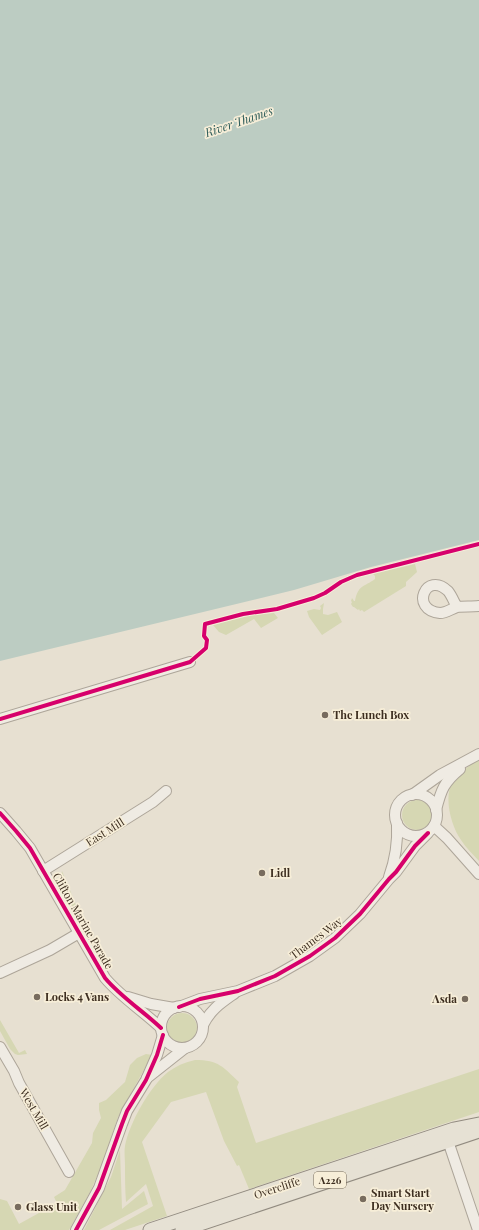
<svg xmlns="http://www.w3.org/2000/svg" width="479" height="1230" font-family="'Playfair Display',serif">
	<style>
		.green { fill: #d6d7b3 }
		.water { fill: #bcccc2 }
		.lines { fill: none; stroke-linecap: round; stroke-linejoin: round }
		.minor-casing { stroke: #ada599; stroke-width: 12 }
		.major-casing { stroke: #928b80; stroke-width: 15 }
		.minor { stroke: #efebe3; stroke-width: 10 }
		.major { stroke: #e6e1d4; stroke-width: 13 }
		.cycleway-casing { stroke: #f7eed8; stroke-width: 6 }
		.cycleway { stroke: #d6006c; stroke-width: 4 }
		.poi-dot { fill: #786c5e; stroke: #f7eed8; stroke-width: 1.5 }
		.labels { text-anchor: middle; stroke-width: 3.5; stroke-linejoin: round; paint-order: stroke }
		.shield { fill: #f7eed8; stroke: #756857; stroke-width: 1 }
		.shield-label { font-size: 10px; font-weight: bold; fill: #3d2e20 }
		.poi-label { font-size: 11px; font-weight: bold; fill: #3d2e20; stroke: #f7eed8; text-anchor: start }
		.street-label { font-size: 11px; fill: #3d2e20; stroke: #f7eed8 }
		.water-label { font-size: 12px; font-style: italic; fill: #2f5d5a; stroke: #f7eed8 }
	</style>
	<rect width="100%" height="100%" fill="#e7e0d1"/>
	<g class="green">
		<path d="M415,564L417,572L406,582V586L364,612L362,610L360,611L359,609L358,610L354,607H353L351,604L352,602L351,601L352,598L354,601H355C358,585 364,587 375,579V576L373,574Z"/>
		<path d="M324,603L323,609V614L328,615L337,612L342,622L322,635L309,617L307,611L314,609L320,610L321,608L320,606Z"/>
		<path d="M274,613L278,618L261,628L254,619L226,635L219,632L213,625L252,615Z"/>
		<path d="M479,759V861C473,854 466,848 461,840C451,826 443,796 453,781C460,772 470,765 479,759Z"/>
		<circle cx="417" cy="815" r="15"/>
		<path d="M62,871L81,917V919L79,918L61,887L60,882Z"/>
		<circle cx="182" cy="1028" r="15"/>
		<path d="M0,1020L19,1053L25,1050L27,1054L18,1055L15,1054L10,1049L0,1031Z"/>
		<path d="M146,1054L152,1055L118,1117L102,1165L90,1192L69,1230H0V1199L7,1201L19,1224L57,1203L54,1197L65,1190L92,1143L93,1133L101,1118L99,1110V1103L106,1100L125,1082L130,1065L137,1058Z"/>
		<path d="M195,1060C219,1060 223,1067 239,1082L237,1087L256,1143L479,1069V1112L249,1189L239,1165L237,1166L224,1141L206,1092L171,1102L142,1142L167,1216L125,1230H110L153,1206L146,1184L126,1202C125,1189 125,1177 125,1165C125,1159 124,1152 125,1146C129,1124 150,1086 168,1072C176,1066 185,1062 195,1060Z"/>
		<path d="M120,1150L122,1209L144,1191L148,1204L99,1230H84L111,1177Z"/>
	</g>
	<path class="water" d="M0,0H479V540L371,567L294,590L0,661Z"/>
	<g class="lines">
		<g class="minor-casing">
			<g id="minor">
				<path d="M457,607C454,602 452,596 448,591C426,570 409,610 440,613C446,613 451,609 457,607C464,606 472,607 479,606"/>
				<path d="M0,719L190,662"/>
				<circle cx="416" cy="815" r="21"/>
				<path d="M412,795L440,775L479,754"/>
				<path d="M436,810C441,790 444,782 460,769"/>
				<path d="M0,813L16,831L30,848L105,978C121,997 143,1011 161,1028"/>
				<path d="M434,826L447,838L479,874"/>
				<path d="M43,871L153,802L166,791"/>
				<path d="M389,877C396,858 398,843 397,823"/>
				<path d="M0,973L50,950L79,933"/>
				<path d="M128,997L151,1004L174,1008"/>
				<circle cx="182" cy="1027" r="21"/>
				<path d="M179,1007L200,999L238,991L275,976L310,956L335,938L360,914L389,879L396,872L415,846L428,833"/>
				<path d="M203,1025C211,1009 221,1003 235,993"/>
				<path d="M0,1047L14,1071L19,1083L69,1172"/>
				<path d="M147,1078L185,1048"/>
				<path d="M448,1141L478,1230"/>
				<path d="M76,1230L99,1188L122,1124L127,1111L146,1080L157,1055L163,1035"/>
			</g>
		</g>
		<g class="major-casing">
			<g id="major">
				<path d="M150,1230L454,1129L479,1124"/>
				<path d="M182,1230L479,1131"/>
			</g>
		</g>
		<use href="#minor" class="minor"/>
		<use href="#major" class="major"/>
		<g class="cycleway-casing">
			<g id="cycleway">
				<path d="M0,719L190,662L206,648L207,640L204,636L205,624L243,614L277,609L314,598L325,593L341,582L357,575L479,544"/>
				<path d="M0,813L16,831L30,848L105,978C121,997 143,1011 161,1028"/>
				<path d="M179,1007L200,999L238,991L275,976L310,956L335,938L360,914L389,879L396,872L415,846L428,833"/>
				<path d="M76,1230L99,1188L122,1124L127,1111L146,1080L157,1055L163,1035"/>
			</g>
		</g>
		<use href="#cycleway" class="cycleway"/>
	</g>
	<g class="poi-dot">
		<circle cx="325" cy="715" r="4"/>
		<circle cx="262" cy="873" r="4"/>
		<circle cx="37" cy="997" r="4"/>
		<circle cx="465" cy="999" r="4"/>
		<circle cx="363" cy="1199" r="4"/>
		<circle cx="18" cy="1207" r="4"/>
	</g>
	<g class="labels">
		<rect class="shield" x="314" y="1172" width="32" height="16" rx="3"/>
		<g class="shield-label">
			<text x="330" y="1184">A226</text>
		</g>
		<g class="poi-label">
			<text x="333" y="719">The Lunch Box</text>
			<text x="270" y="877">Lidl</text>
			<text x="45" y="1001">Locks 4 Vans</text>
			<text x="457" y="1003" text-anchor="end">Asda</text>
			<text x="371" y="1197">Smart Start<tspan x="371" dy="13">Day Nursery</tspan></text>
			<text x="26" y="1211">Glass Unit</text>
		</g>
		<g class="street-label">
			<text transform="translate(105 832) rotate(-32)" y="4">East Mill</text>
			<text transform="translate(83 921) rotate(60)" y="4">Clifton Marine Parade</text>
			<text transform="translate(316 938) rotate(-37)" y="4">Thames Way</text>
			<text transform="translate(34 1109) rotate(60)" y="4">West Mill</text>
			<text transform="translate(277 1188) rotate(-18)" y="4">Overcliffe</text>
		</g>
		<g class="water-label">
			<text transform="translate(239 122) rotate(-19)" y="4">River Thames</text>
		</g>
	</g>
</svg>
